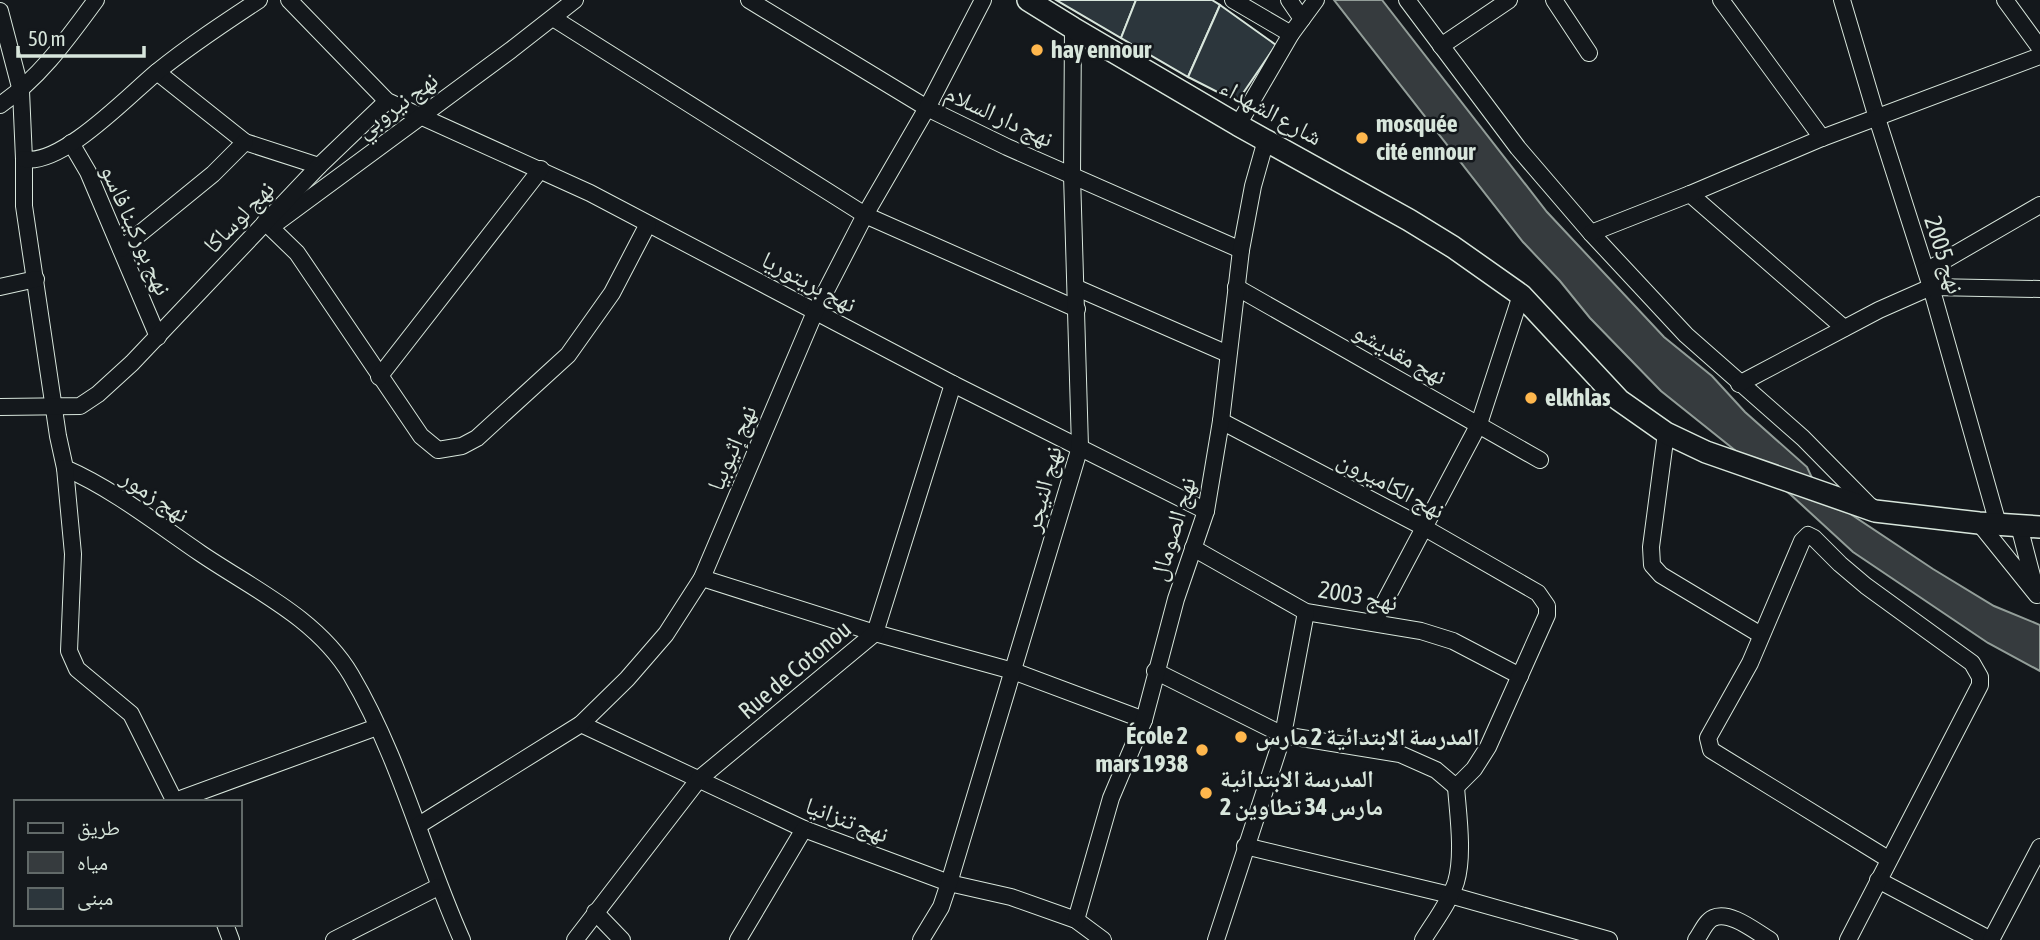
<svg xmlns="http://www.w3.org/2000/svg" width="2040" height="940" font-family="'Asap Condensed','Noto Naskh Arabic',sans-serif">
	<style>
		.water { fill: #363b3e; stroke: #939e99; stroke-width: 2 }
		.building { fill: #2c363c; stroke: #d8e6dc; stroke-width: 2 }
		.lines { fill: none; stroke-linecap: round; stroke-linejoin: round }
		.minor-casing { stroke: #d8e6dc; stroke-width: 18 }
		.secondary-casing { stroke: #d8e6dc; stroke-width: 24 }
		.minor { stroke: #14181c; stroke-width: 16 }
		.secondary { stroke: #14181c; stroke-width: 21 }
		.poi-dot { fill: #ffb74d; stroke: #14181c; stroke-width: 2.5 }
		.labels { text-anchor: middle; stroke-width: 5; stroke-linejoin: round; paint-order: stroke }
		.poi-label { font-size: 24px; font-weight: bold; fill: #d8e6dc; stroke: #14181c; text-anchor: start }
		.street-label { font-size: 24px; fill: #d8e6dc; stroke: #14181c }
	</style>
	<rect width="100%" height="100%" fill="#14181c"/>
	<path class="water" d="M1334,0H1382L1547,212L1664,337L1712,376L1745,412L1807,467L1819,493L1933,569L1994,606L2040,625V671L1988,643L1853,552L1791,495L1661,391L1590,318L1560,281L1523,242Z"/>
	<g class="building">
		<path d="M1056,0H1136L1121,38Z"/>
		<path d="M1136,0H1212L1220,5L1188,77L1121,38Z"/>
		<path d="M1220,5L1276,45L1237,102L1188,77Z"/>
	</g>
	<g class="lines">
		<g class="minor-casing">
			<g id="minor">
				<path d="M289,0L387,101L590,193L953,384L1206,511"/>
				<path d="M749,0L927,108L1007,147L1241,250"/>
				<path d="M1233,0L1291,34"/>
				<path d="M1289,0L1302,19"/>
				<path d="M1407,0L1518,148L1591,233L1686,335L1803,438L1873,509"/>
				<path d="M1554,0L1589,53"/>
				<path d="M1721,0L1822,138"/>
				<path d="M1842,0L1877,118L1931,287L1998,524"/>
				<path d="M2005,0L2040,48"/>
				<path d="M0,11L21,91L24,159V206L58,436L65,468C113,489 156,523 200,553C253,589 317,618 351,675C400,758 423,853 462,940"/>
				<path d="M553,18L865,215L1077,309"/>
				<path d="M1441,46L1509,0"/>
				<path d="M157,72L245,142L319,166"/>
				<path d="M0,105C40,78 68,38 96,0"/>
				<path d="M1238,125L1291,34L1316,0"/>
				<path d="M71,143L88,172L158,337"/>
				<path d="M24,159C61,167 129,95 157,72C189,46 224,23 259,0"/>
				<path d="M1690,194L1844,328"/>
				<path d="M265,222L297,253L421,436L438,450L462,446L477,438L568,355L612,293L648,224"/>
				<path d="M271,227L511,50L575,0"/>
				<path d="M1591,233L1690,194L1822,138L2040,56"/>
				<path d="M121,249L213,174L245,142"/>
				<path d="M1926,271L2040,205"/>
				<path d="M0,287L36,279"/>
				<path d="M1236,287L1540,460"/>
				<path d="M1077,288L1228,354"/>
				<path d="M379,377L541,169"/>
				<path d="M1739,384L1879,310L1931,287L2040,289"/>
				<path d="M0,407L80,406L98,394L132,363L319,166L387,101"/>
				<path d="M1666,433L1651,547L1652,565L1661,575L1761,635"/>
				<path d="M65,468L73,554L69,651L77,669L131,714L175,802"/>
				<path d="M1979,523L2037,595L2019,526"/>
				<path d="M1193,548L1306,612L1421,631L1453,641L1520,676"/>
				<path d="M702,578L875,633L1013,671L1144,720"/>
				<path d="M1374,622L1479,424L1521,295"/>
				<path d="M1155,671L1283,735L1400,754L1436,770L1456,787L1474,769L1488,747L1547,615V606L1538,593L1425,528L1221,421"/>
				<path d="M581,724L804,829L949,883L1011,897L1076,920L1103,940"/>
				<path d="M175,801L377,727"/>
				<path d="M419,825L581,724L627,679L666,634L702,578L815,312L865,215L927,108L983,0"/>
				<path d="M1245,846L1450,895L1609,940"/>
				<path d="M1878,880L1991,940"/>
				<path d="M595,912L622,940"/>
				<path d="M1076,920L1111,798L1144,720L1176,599L1206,511L1221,421L1241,250L1253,186L1266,140"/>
				<path d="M225,924L231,940"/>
				<path d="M334,940L438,887"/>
				<path d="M575,940L699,779L875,633L953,384"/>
				<path d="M738,940L804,829"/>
				<path d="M921,940L941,907L949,883L1080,447L1072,175L1073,28"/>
				<path d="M1216,940L1283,735L1306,612"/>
				<path d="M1423,940C1434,922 1449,903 1456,882C1464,855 1458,814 1456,787"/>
				<path d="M1696,940C1701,933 1706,921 1713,918C1730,910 1756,932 1770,940"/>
				<path d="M1848,940L1980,685V677L1972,663L1866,586L1840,564L1814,538L1808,535L1802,541L1750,663L1708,738L1711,750L1888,859"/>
				<path d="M1991,940L2040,847"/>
			</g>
		</g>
		<g class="secondary-casing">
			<path id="secondary" d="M1028,0L1073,28L1238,125L1409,220L1453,247L1521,295L1619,400L1666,433L1706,452L1875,511L1979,523L2040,527"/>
		</g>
		<use href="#minor" class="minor"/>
		<use href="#secondary" class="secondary"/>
	</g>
	<g class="poi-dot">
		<circle cx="1037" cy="50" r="7"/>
		<circle cx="1362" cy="138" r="7"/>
		<circle cx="1531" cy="398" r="7"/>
		<circle cx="1241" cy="737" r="7"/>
		<circle cx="1202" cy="750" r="7"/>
		<circle cx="1206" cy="793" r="7"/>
	</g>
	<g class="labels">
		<g class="poi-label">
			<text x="1051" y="58">hay ennour</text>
			<text x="1376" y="132">mosquée<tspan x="1376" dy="28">cité ennour</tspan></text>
			<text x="1545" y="406">elkhlas</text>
			<text x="1188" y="744" text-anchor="end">École 2<tspan x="1188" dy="28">mars 1938</tspan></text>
			<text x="1255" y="745">المدرسة الابتدائية 2 مارس</text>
			<text x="1220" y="787">المدرسة الابتدائية<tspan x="1220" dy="28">2 مارس 34 تطاوين</tspan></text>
		</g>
		<g class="street-label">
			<text transform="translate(397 105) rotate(-36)" y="8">نهج نيروبي</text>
			<text transform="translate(1271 112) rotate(29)" y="8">شارع الشهداء</text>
			<text transform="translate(999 116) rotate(25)" y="8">نهج دار السلام</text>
			<text transform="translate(239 217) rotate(-46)" y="8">نهج لوساكا</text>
			<text transform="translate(136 230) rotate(66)" y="8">نهج بوركينا فاسو</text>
			<text transform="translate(1944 255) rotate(72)" y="8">نهج 2005</text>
			<text transform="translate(809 282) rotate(28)" y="8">نهج بريتوريا</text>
			<text transform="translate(1400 354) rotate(29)" y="8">نهج مقديشو</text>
			<text transform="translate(732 448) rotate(-67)" y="8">نهج إثيوبيا</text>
			<text transform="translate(1391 485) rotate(28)" y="8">نهج الكاميرون</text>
			<text transform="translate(1043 489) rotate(-75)" y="8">نهج النيجر</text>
			<text transform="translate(155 496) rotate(34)" y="8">نهج زمور</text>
			<text transform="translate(1173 529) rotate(-73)" y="8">نهج الصومال</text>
			<text transform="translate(1358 596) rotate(10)" y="8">نهج 2003</text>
			<text transform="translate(795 670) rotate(-40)" y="8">Rue de Cotonou</text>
			<text transform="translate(847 820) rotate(21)" y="8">نهج تنزانيا</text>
		</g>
	</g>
	<rect x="14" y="800" width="228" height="126" fill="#14181c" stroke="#626a69" stroke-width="2"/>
	<rect x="28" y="823" width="35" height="10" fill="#14181c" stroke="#626a69" stroke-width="2"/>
	<text x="77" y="835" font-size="21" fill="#d8e6dc">طريق</text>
	<rect x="28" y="852" width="35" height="21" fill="#363b3e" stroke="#626a69" stroke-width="2"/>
	<text x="77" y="870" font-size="21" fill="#d8e6dc">مياه</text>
	<rect x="28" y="888" width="35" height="21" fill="#2c363c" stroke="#626a69" stroke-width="2"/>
	<text x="77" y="905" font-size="21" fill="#d8e6dc">مبنى</text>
	<path d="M18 46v10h126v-10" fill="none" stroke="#d8e6dc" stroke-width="3.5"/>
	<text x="28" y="46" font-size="21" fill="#d8e6dc" stroke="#14181c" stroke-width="5" paint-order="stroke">50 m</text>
</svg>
